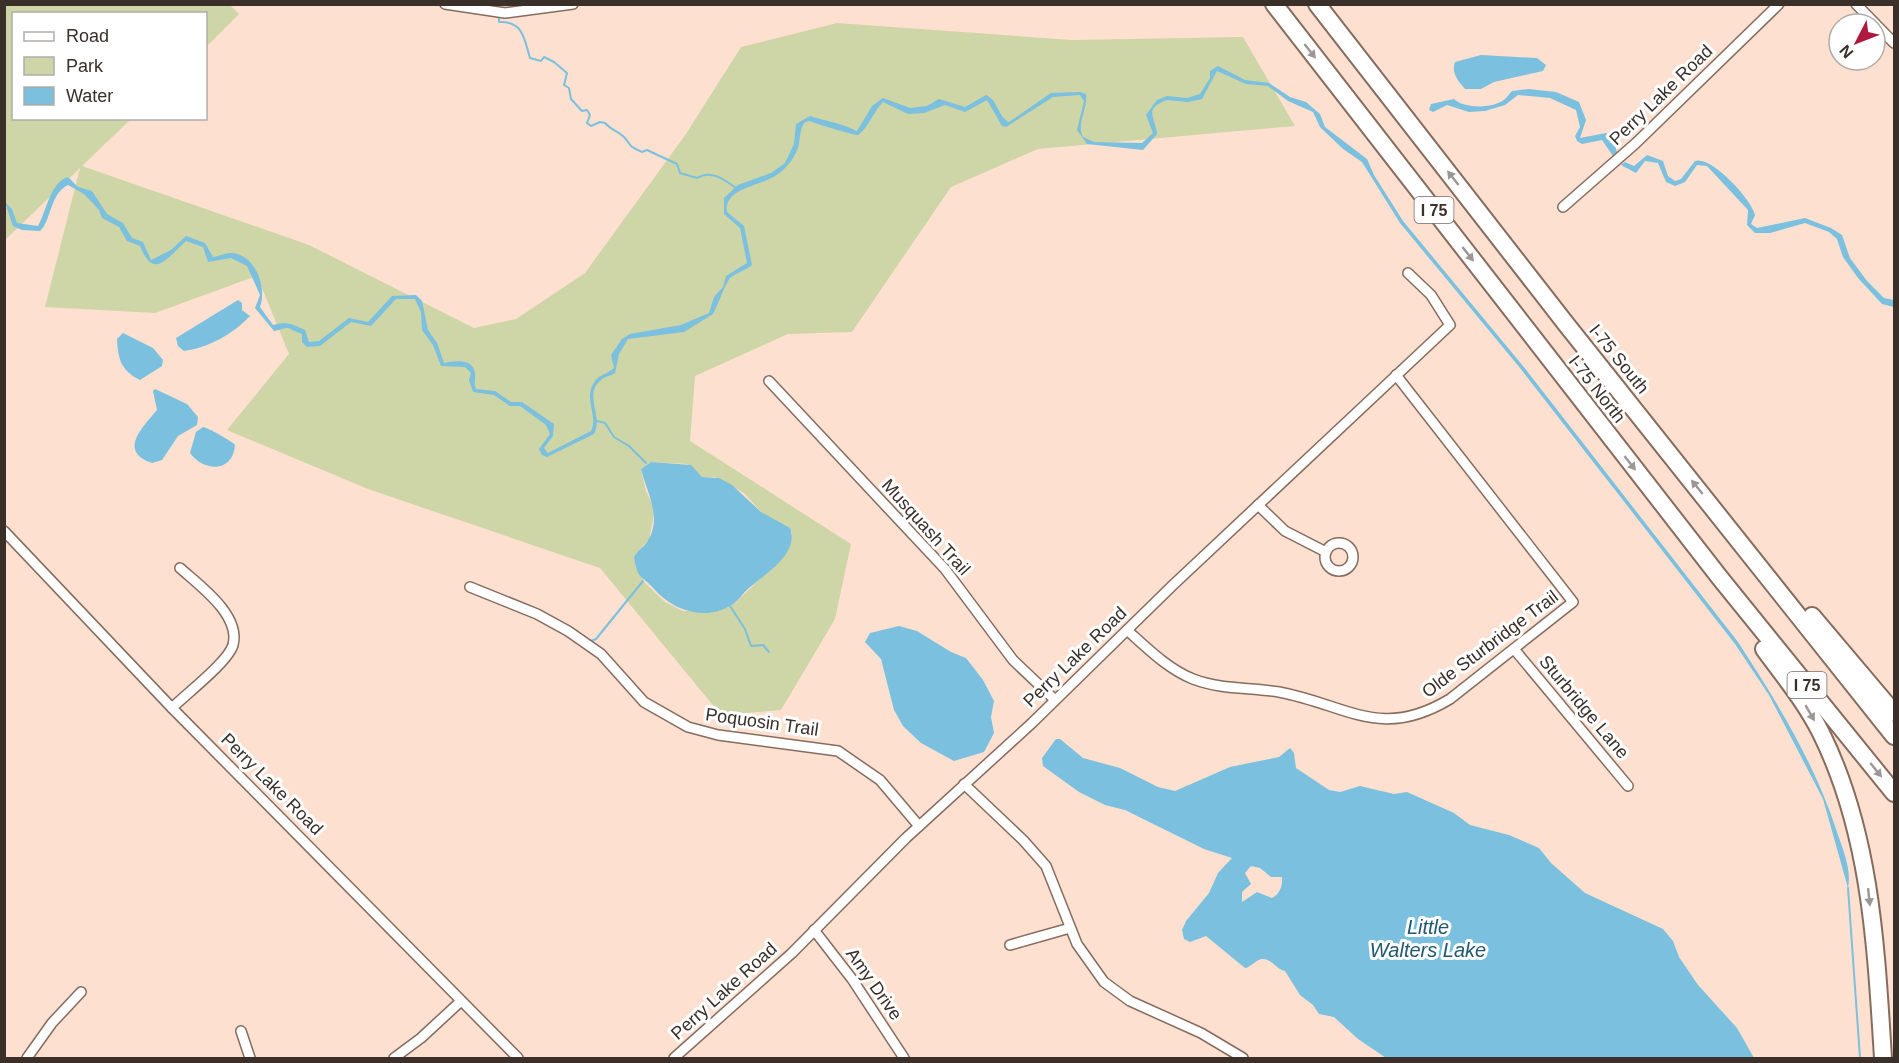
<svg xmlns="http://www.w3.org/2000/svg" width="1899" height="1063" font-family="Helvetica,sans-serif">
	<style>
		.green { fill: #ced5a6; fill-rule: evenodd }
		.water { fill: #7bc0de; fill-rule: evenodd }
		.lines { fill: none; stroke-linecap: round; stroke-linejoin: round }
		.stream { stroke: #7bc0de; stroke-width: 2 }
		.minor-casing { stroke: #866c5e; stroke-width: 12 }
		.motorway-casing { stroke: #866c5e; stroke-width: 20 }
		.minor { stroke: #fff; stroke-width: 9 }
		.motorway { stroke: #fff; stroke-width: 16 }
		.oneway { fill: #9c9794 }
		.labels { text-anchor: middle; stroke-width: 6; stroke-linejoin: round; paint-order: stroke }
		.shield { fill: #fff; stroke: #756d69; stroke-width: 1.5 }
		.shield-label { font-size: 16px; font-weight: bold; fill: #3a2f29 }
		.street-label { font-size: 18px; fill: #3a2f29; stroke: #fff }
		.water-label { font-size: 20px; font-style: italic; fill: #22586f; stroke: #fff }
	</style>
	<rect width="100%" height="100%" fill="#fee0d0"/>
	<path class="green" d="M5,5H230L239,14L206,47V14H14V118L131,119L82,166L309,245L474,328L516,319L585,273L686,134L741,47L837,23L1072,40L1243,37L1295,126L1038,149L951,187L852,332L788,334L695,376L690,441L851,544L835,619L781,710L721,715L600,568L368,489L227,430L289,354L257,276L155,313L45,307L80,168L5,240ZM651,462L687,464L702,477H715L744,493L761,512L792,532V539L782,558L736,602L719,611H683L665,602L643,581L642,547L649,539L655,509L646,491L641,469Z"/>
	<g class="water">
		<path d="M1481,55L1537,58L1546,65L1543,71L1494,82L1481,89H1465C1458,81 1451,73 1455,62Z"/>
		<path d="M1218,66L1245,80L1269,83L1290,97L1306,102L1320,114L1325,127L1367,159L1374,175L1403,221L1523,366L1738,642C1777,702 1814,762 1836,829C1842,848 1852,868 1848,888L1823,799L1769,695L1735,644L1520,368L1400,223L1362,162L1343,149L1320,127L1313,112L1288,101L1268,86L1246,84L1217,71L1202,99L1188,102L1167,100C1143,109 1155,116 1157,134L1143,150L1087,144L1077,130L1084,101L1080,95L1053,97L1006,127L1002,126L987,100L965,112L945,105L924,113L908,114L883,102C873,112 869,127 858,135C853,135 813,123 810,121L805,122C800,128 800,137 799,144C796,156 788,167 778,174C763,186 723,187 727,212L744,226L752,265C746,270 736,273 730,278C724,286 718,305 713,314L684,332L628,339L619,354L615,373C611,376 606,376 602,379C582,394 604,416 594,434L547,457L542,455L539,449L550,434L546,425L520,406H510L494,395L473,392L469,380L471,373L465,367L441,366L433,345L422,330L421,312L415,299H396L371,326L351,322L320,346L307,347L302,342V334C284,327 293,326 274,331L255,308L260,295L247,266L231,258L208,262L203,247L186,241C167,258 154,281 140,246L127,241L119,227L102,218L99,210L84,194L68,185C50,193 51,222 40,231L22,230L13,226L5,202L12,209L17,223L38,226C46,213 50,182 68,177L78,187L92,191L107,214L123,223L132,238L143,242L151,260L171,250L186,236L205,243L213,257C219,256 225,253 232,253C256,255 267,288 260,307L273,325C286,321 292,324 305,330L309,342L319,341L349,318L368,322L392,296L416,295L422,301L428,330L437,343L444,363C454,361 473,358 475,373C476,380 473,382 476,389L495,391L511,402H522L554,424L553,436L544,448L548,453L591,431C599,414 582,399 595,381C600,374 608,374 614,368L611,355L622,339L630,334L681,325L709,313L714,297L723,287L726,276L747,263L740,228L724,214V198L738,185L771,173L785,163L794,144L796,124L810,116C825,121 841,123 857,131L872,106L883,98L910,108L927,106L939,99L965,107L986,95C998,100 998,117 1009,122L1051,93L1080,92L1086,94C1088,109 1076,124 1083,137L1094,142L1142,143L1153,133L1146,115L1157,100L1167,96L1187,98L1200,94L1210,78V71Z"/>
		<path d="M1529,89L1556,92L1579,102L1586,120L1580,138L1606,133L1613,139L1617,152L1613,156L1602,140L1582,144L1577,141L1575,136L1580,127L1576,110L1550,98L1518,95L1505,105L1485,111L1469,112L1447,105L1433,112L1429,110L1431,104L1454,99C1464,109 1496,109 1506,98C1508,96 1510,93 1512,91Z"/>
		<path d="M1647,155L1663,161L1668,176L1675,181L1681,179L1695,161C1711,155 1752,200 1755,215L1751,224L1757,228L1805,218L1831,228L1842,235L1850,258L1867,281L1884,298L1894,300V307L1882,304L1858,278L1843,257L1837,239L1829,232L1805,223L1770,233H1755L1747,225L1748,210L1707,166L1697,165L1685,182L1675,186L1666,182L1658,163L1645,161L1636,173L1621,165L1625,162L1634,166Z"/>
		<path d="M238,300L242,303V310L250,316C233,334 208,348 184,351L178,346L176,338Z"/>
		<path d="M123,333L153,348L163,360L162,366L140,380C121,371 118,359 117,339Z"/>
		<path d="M155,389L187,404L198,417L197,425L178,436L162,460L152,463C118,451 142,428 157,410L153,391Z"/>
		<path d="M203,427C207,427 233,442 235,445C233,473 204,472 190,453L196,432Z"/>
		<path d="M651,462L691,465L702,477L719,478L732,485L761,512L790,528C800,553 765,574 749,588C743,593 739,600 733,604C706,622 674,611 655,590C641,574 638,581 634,557C637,551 643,548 647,542C663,518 647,493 641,469Z"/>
		<path d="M899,626L917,631L951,652L966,658L983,680L994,701L991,717L994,733L984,752L954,761L921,743L903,726L894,710L881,659L865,642L870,633Z"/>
		<path d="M1056,739H1060L1083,758L1120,768L1158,787L1175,791L1230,767L1279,757L1290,748L1294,753L1296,768L1329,790L1340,792L1360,786L1394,794L1407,792L1454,813L1470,825L1509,835L1539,848L1551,863L1585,893L1663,929L1673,941L1679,957L1698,985L1737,1028L1754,1058H1386L1358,1039L1334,1017L1319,1014L1313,1005L1300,995L1285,971C1277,970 1272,959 1263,959C1258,958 1251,967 1245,968L1206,936L1190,942L1184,939L1182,930L1186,921L1209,893L1218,873L1232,858L1204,849L1125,810L1105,805L1079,792L1043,766L1042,758ZM1251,866L1260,868L1271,877H1282C1283,885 1280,894 1272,898L1257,892L1242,902V892L1251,884L1245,873Z"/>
	</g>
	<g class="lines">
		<g class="stream">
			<path d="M499,16V22C523,21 524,38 530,58L541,61L544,57L554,62L567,73L564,85L569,88L571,99L582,111L587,110L590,115L587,123L591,126L600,122L605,123C611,130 618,131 624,137C633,147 627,145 642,152L647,150L677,164L680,173L697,178C711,169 725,180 736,188"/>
			<path d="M597,421L605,423L614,437L629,446L646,463"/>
			<path d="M730,606L745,629L751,646L763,645L769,652"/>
			<path d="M574,630L591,641L596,639L643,581"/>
			<path d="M1848,888L1860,1058"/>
		</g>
		<g class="minor-casing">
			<g id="minor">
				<path d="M445,4L505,13L573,4"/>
				<path d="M1856,4L1894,43"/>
				<path d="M1563,207L1636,143L1779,4"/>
				<path d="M769,381L945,569L1013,660L1054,699"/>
				<path d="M1258,505L1285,531L1326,552"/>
				<path d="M4,531L172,708L518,1058"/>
				<circle cx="1339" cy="557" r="14"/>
				<path d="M470,587L537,614L568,631L601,654L644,702L688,727L718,735L838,751L880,780L919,826"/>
				<path d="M1127,630C1147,648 1168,669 1193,679C1222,690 1250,687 1279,692C1348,705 1380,741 1450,699L1573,602L1396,375"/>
				<path d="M1514,649L1628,786"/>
				<path d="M172,708C186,694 228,662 233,645C241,615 199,585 180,568"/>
				<path d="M964,784L1023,840L1046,866L1077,944L1104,982L1130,1001L1201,1033L1243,1058"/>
				<path d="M814,930L852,979L904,1058"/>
				<path d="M1010,945L1070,928"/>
				<path d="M241,1031L250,1058"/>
				<path d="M27,1058L52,1023L81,992"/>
				<path d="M394,1058L421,1038L461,1001"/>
				<path d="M674,1058L792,953L906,838L1032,723L1173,585L1450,325L1431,295L1408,273"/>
			</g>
		</g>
		<g class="motorway-casing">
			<g id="motorway">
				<path d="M1274,4L1720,578L1894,793"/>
				<path d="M1317,4L1566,324L1894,736"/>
				<path d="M1812,616L1894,713"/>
				<path d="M1764,649C1784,676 1806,703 1821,733C1871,834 1876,947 1883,1058"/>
			</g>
		</g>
		<use href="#minor" class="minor"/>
		<use href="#motorway" class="motorway"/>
	</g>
	<defs><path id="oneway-solid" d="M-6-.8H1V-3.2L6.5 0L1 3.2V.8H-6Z" transform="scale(1.5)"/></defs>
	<g class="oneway">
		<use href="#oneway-solid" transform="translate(1310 51) rotate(52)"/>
		<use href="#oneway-solid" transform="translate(1453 178) rotate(-128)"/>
		<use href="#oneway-solid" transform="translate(1468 254) rotate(52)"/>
		<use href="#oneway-solid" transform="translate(1630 463) rotate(52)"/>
		<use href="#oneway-solid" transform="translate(1697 487) rotate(-129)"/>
		<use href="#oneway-solid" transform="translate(1810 713) rotate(60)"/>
		<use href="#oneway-solid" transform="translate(1876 770) rotate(51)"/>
		<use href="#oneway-solid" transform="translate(1869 897) rotate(84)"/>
	</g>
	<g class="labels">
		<g class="shield">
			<rect x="1414.5" y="197" width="39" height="26" rx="4.5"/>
			<rect x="1787.5" y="672" width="39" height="26" rx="4.5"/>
		</g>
		<g class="shield-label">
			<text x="1434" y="216">I 75</text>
			<text x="1807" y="691">I 75</text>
		</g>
		<g class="street-label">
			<text transform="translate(1661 95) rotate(-44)" y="6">Perry Lake Road</text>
			<text transform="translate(1619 359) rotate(51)" y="6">I-75 South</text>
			<text transform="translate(1597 389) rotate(52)" y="6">I-75 North</text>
			<text transform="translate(926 527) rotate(48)" y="6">Musquash Trail</text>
			<text transform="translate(1490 644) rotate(-37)" y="6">Olde Sturbridge Trail</text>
			<text transform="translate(1075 657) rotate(-44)" y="6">Perry Lake Road</text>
			<text transform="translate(1584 707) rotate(50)" y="6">Sturbridge Lane</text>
			<text transform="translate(762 722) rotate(8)" y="6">Poquosin Trail</text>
			<text transform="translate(272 784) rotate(45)" y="6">Perry Lake Road</text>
			<text transform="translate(874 984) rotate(55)" y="6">Amy Drive</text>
			<text transform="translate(724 991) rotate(-42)" y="6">Perry Lake Road</text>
		</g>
		<g class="water-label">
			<text x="1428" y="934">Little<tspan x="1428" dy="23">Walters Lake</tspan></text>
		</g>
	</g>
	<rect width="1899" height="1063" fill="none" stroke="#3a2f29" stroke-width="12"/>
	<rect x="12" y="12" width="195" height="108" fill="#ffffff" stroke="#b0aca9" stroke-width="1.5"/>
	<rect x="24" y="32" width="30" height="9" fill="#ffffff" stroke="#b0aca9" stroke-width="1.5"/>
	<text x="66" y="42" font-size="18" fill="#3a2f29">Road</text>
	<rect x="24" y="57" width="30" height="18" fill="#ced5a6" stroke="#b0aca9" stroke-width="1.5"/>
	<text x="66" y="72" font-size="18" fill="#3a2f29">Park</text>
	<rect x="24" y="87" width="30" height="18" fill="#7bc0de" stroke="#b0aca9" stroke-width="1.5"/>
	<text x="66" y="102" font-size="18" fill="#3a2f29">Water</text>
	<g transform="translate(1857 42) rotate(228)"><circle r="28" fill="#ffffff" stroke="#b0aca9" stroke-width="1.5"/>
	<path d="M0-4.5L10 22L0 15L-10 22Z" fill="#ae193d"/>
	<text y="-9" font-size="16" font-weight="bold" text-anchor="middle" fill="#3a2f29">N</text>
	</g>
</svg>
